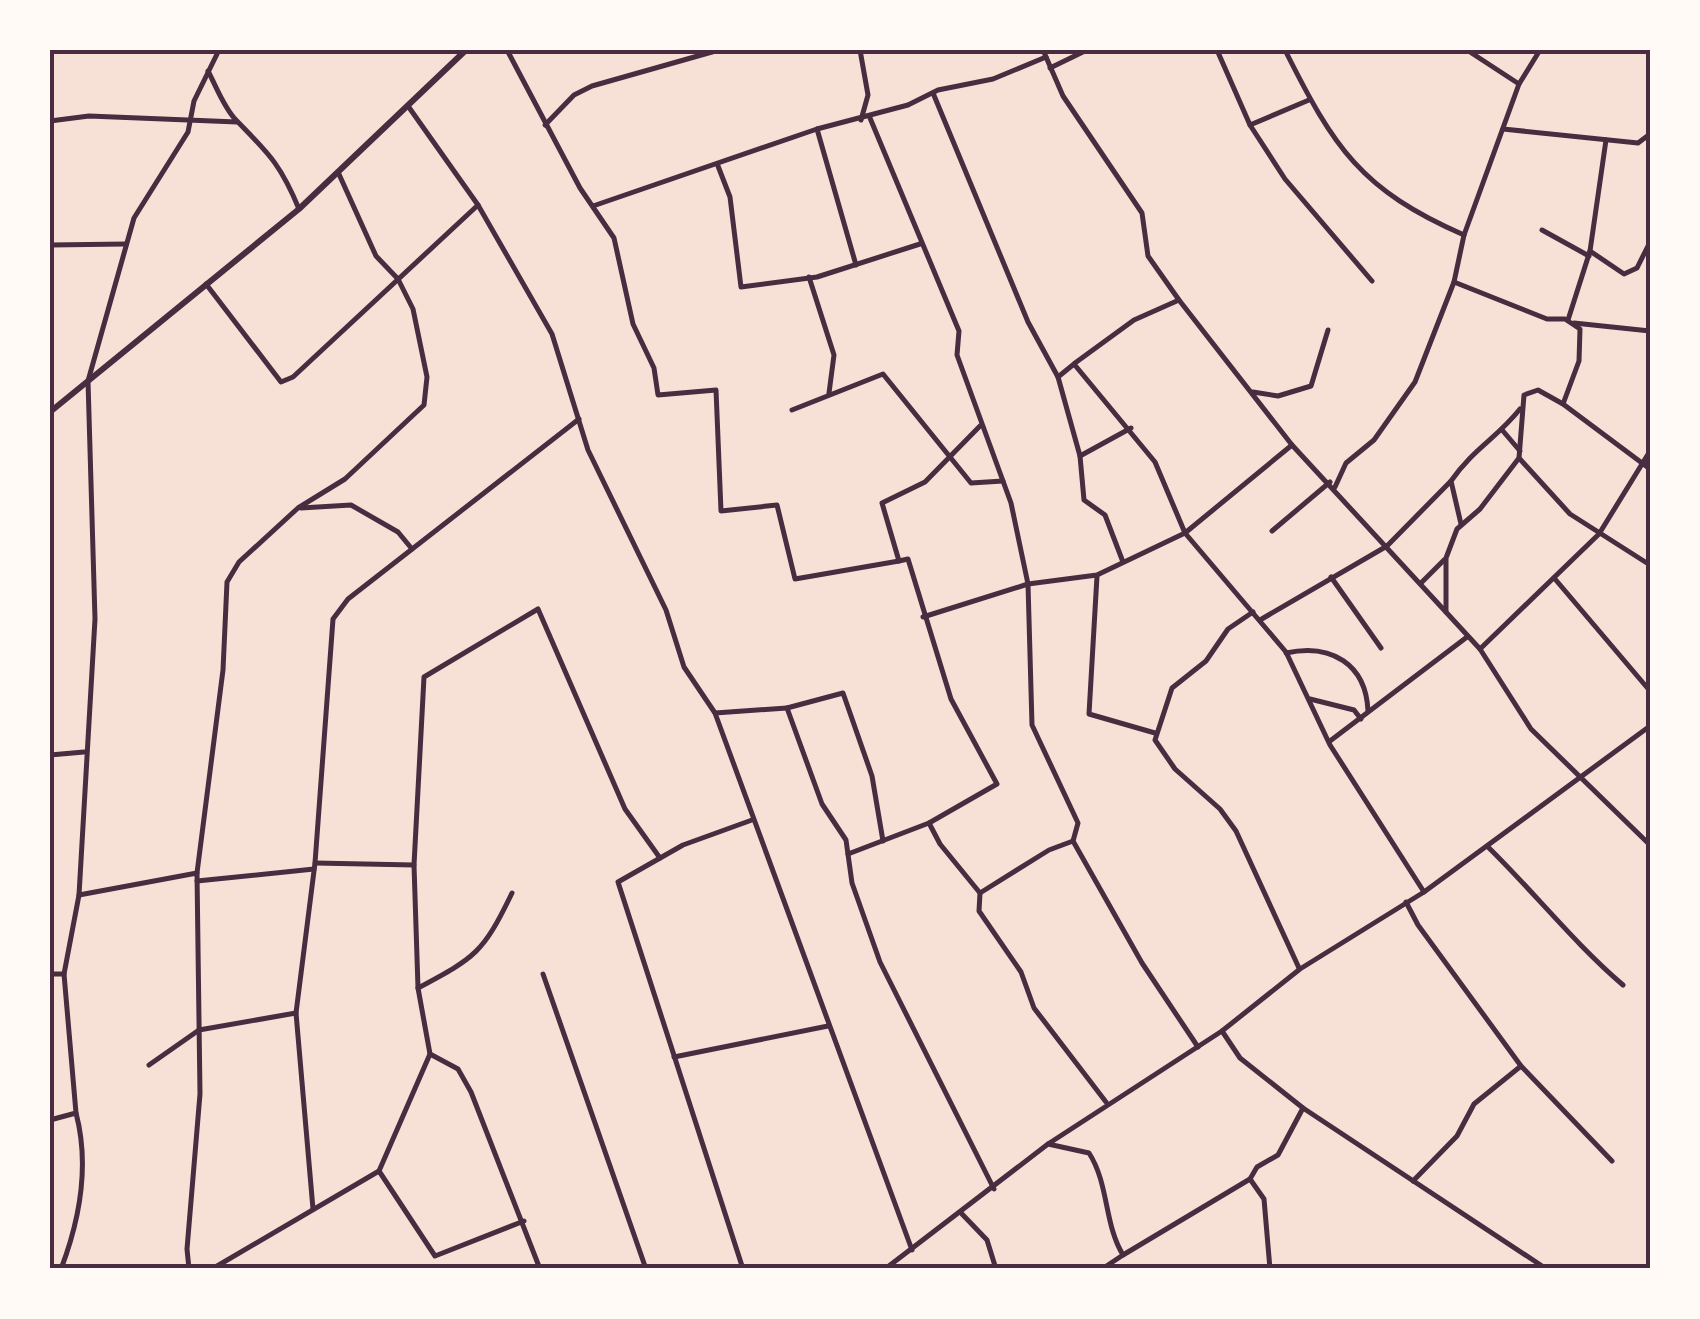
<svg xmlns="http://www.w3.org/2000/svg" width="1700" height="1319" font-family="Barlow,sans-serif">
	<style>
		.lines { fill: none; stroke-linecap: round; stroke-linejoin: round }
		.minor { stroke: #4a2c40; stroke-width: 5 }
		.tertiary { stroke: #4a2c40; stroke-width: 6 }
		.neatline { fill: none; stroke: #4a2c40; stroke-width: 4 }
	</style>
	<rect width="100%" height="100%" fill="#f7e1d7"/>
	<g class="lines">
		<g class="minor">
			<path d="M507,50L580,188L614,238L633,324L654,368L658,395L716,390L721,511L777,505L795,579L899,561"/>
			<path d="M860,50L868,95L861,120"/>
			<path d="M1043,50L1063,96L1142,213L1148,256L1179,300L1292,445L1480,649L1531,729L1650,845"/>
			<path d="M1217,50L1250,125L1309,100"/>
			<path d="M1285,50C1334,148 1361,190 1464,235"/>
			<path d="M1467,50L1519,84"/>
			<path d="M1050,68L1087,50"/>
			<path d="M208,71C216,86 224,108 236,120C268,153 280,163 299,209"/>
			<path d="M933,93L1028,322L1058,377L1080,456L1131,428"/>
			<path d="M408,106L478,205L552,334L588,450L666,610L684,667L715,713L912,1250"/>
			<path d="M870,118L959,331L957,355L1011,503L1028,584L1032,725L1078,823L1073,841L1142,963L1198,1047"/>
			<path d="M50,121L89,116L237,122"/>
			<path d="M545,125L574,95L592,86L719,50"/>
			<path d="M1250,125L1285,179L1372,281"/>
			<path d="M817,129L856,265"/>
			<path d="M1503,129L1638,143L1650,134"/>
			<path d="M718,166L730,197L741,287L817,277L920,244"/>
			<path d="M593,206L817,129L908,105L938,90L993,79L1046,57"/>
			<path d="M1542,230L1589,256"/>
			<path d="M50,245L126,244"/>
			<path d="M1590,251L1624,274L1637,268L1650,242"/>
			<path d="M809,277L834,355L829,393"/>
			<path d="M1454,282L1547,319H1565L1580,329L1579,361L1563,404"/>
			<path d="M206,284L281,382L293,377L478,205"/>
			<path d="M1568,320L1590,251L1606,140"/>
			<path d="M1574,323L1650,331"/>
			<path d="M1075,363L1134,320L1179,300"/>
			<path d="M1058,377L1074,364L1155,462L1185,533L1286,652L1330,745L1424,892"/>
			<path d="M1253,392L1278,396L1311,386L1328,330"/>
			<path d="M792,410L883,374L971,483L1003,481"/>
			<path d="M1503,431L1520,451"/>
			<path d="M1080,456L1084,500L1105,515L1123,562"/>
			<path d="M1519,458L1570,514L1650,565"/>
			<path d="M1451,481C1474,448 1497,438 1520,409"/>
			<path d="M1335,487L1346,463L1374,440L1415,382L1454,282L1464,235L1519,84L1540,50"/>
			<path d="M301,508L351,505L398,532L412,549"/>
			<path d="M1272,531L1330,482"/>
			<path d="M1097,576L1089,714L1155,733"/>
			<path d="M1331,577L1381,648"/>
			<path d="M1555,579L1650,691"/>
			<path d="M1421,583L1444,560"/>
			<path d="M1253,612L1228,629L1206,661L1172,688L1155,740L1175,769L1220,809L1236,831L1299,968"/>
			<path d="M1446,612V558L1457,529L1480,509L1519,458L1524,395L1538,390L1563,404L1650,469"/>
			<path d="M923,617L1028,584L1097,575L1185,533L1292,445"/>
			<path d="M1260,620L1387,546L1451,481L1461,524"/>
			<path d="M1480,649L1599,534L1650,451"/>
			<path d="M1286,653C1331,643 1366,664 1368,711"/>
			<path d="M1310,699L1354,710L1361,719"/>
			<path d="M715,713L787,708"/>
			<path d="M1330,741L1467,637"/>
			<path d="M50,755L84,752"/>
			<path d="M929,823L940,844L980,893L979,911L1021,972L1034,1008L1106,1102"/>
			<path d="M883,841L872,776L843,693L787,708L822,804L846,840L852,883L880,962L994,1189"/>
			<path d="M1488,847C1534,892 1574,943 1623,985"/>
			<path d="M848,854L929,823L997,784L951,699L908,559L899,561L882,503L925,482L980,426"/>
			<path d="M315,863L414,865L424,677L538,609L625,809L660,858"/>
			<path d="M414,865L418,988L430,1054L458,1069L471,1092L540,1269"/>
			<path d="M197,873L223,670L227,582L239,562L298,508L345,479L424,405L427,377L413,309L398,279L376,256L338,172"/>
			<path d="M197,881L314,869"/>
			<path d="M980,893L1049,850L1073,841"/>
			<path d="M79,895L197,873L200,1094L187,1249L189,1269"/>
			<path d="M1406,902L1418,925L1521,1066L1612,1161"/>
			<path d="M50,974H64"/>
			<path d="M543,974L646,1269"/>
			<path d="M418,988C476,957 483,953 512,893"/>
			<path d="M1222,1031L1240,1058L1303,1108L1542,1266"/>
			<path d="M674,1057L828,1026"/>
			<path d="M149,1065L199,1030L296,1013"/>
			<path d="M50,1120L76,1113L64,974L79,895L95,619L88,381L134,218L188,132L194,101L219,50"/>
			<path d="M1048,1144L1089,1153C1109,1184 1104,1224 1123,1255L1250,1179L1257,1167L1278,1155L1303,1108"/>
			<path d="M379,1171L435,1256L524,1221"/>
			<path d="M1250,1179L1264,1199L1270,1269"/>
			<path d="M1413,1181L1457,1136L1474,1104L1521,1066"/>
			<path d="M313,1209L296,1013L315,863L333,619L348,599L579,419"/>
			<path d="M962,1214L987,1240L996,1269"/>
			<path d="M61,1269C80,1219 90,1166 76,1113"/>
			<path d="M212,1269L379,1171L430,1054"/>
			<path d="M743,1269L618,882L683,845L752,820"/>
			<path d="M885,1269L1048,1144L1222,1031L1300,969L1424,892L1650,726"/>
			<path d="M1102,1269L1123,1255"/>
		</g>
		<path class="tertiary" d="M50,412L299,209L466,50"/>
	</g>
	<rect width="1700" height="1319" fill="none" stroke="#fffaf5" stroke-width="105"/>
	<rect x="52" y="52" width="1596" height="1214" class="neatline"/>
</svg>
